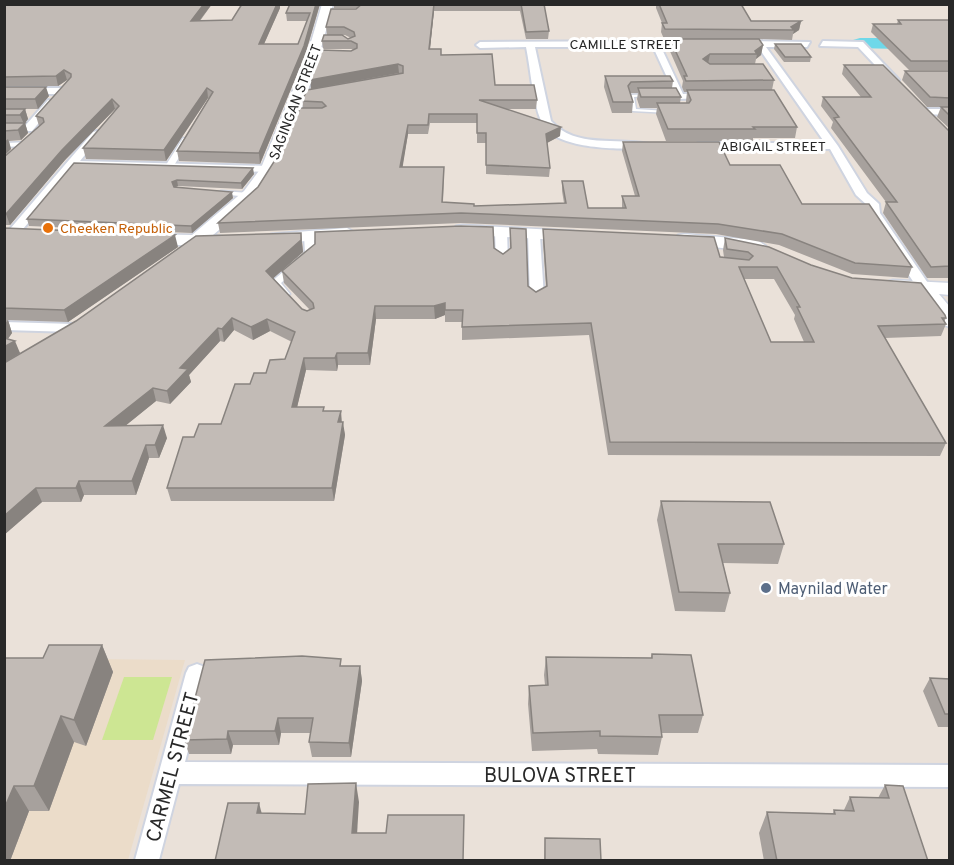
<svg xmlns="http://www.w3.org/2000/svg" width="954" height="865" font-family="Overpass,sans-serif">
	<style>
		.education { fill: #ebdcc9 }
		.pitch { fill: #cde693 }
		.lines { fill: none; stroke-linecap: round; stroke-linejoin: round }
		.river { fill: #6fd8e9; fill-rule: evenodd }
		.service-casing { stroke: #cfd4e0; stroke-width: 3 }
		.pedestrian-casing { stroke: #cfd4e0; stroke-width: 3 }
		.minor-casing { stroke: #cfd4e0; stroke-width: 4 }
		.secondary-casing { stroke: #cfd4e0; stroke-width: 3 }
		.service { fill: #fff; fill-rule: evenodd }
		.pedestrian { fill: #fff; fill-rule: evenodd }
		.minor { fill: #fff; fill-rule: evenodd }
		.secondary { fill: #fff; fill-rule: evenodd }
		.wall { fill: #a7a19d; fill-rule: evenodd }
		.shaded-wall { fill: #88837f }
		.building { fill: #c2bbb6; stroke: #88837f; stroke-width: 1.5; fill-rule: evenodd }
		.food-dot { fill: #e8710a; stroke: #fff; stroke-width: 2 }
		.service-dot { fill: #5c6f8a; stroke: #fff; stroke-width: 2 }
		.labels { text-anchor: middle; stroke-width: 6; stroke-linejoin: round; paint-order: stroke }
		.far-street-label { font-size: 14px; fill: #282828; stroke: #fff }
		.far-food-label { font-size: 14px; fill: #c56008; stroke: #fff; text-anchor: start }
		.service-label { font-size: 16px; fill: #4e5e75; stroke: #fff; text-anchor: start }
		.near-street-label { font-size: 20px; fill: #282828; stroke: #fff }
	</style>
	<rect width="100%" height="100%" fill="#eae1d9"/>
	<path class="education" d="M4,658L185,660L128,860H5Z"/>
	<path class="pitch" d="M124,677H172L153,740H102Z"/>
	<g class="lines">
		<path class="river" d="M860,38H950V50L853,48L850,44L853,40Z"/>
		<g class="service-casing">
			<g id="service">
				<path d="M651,94V96H649L634,97L636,109L667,111H669V113L632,111L629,95Z"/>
				<path d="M221,191L250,193L253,195L250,197L219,194L218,193Z"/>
			</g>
		</g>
		<g class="pedestrian-casing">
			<g id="pedestrian">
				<path d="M183,138L190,140L173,167H167L166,165Z"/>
				<path d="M30,142L31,144L27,146L4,147V143Z"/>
				<path d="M309,233L314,236L315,254L281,283L290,294L285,297L281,296L270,283L305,253L304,236Z"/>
			</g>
		</g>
		<g class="minor-casing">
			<g id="minor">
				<path d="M692,41L695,46L661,47L683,94L709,93L714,96L712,98L677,99L653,47H535L551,121C576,149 616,137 649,144L650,146L645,149C619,149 552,150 541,121C532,99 531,71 526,47L480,48L476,45L480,42Z"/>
				<path d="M742,41L810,42L807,47H766L838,146L867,193L879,204L880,213L932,289L930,292H920L868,213L867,205L856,195L830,149L694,148L693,146L698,143H825L758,47L739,46Z"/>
				<path d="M823,41L863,42L899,80L891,82L858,47L820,46Z"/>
				<path d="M4,88H61L66,91L61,94H4Z"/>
				<path d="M48,100L56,102L32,131H24V127Z"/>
				<path d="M924,109H950V115L921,114V110Z"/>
				<path d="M97,131L102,134L80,161L269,166L275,169L269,172L75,167L18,235H10V229L93,132Z"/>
				<path d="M501,228L507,232L508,260L502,264L496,260L495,232Z"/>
				<path d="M534,231L540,235L544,298L537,302L530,298L528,235Z"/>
				<path d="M4,322L74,324L81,328L74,332L4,330Z"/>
				<path d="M197,664L205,667L208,673L185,762L950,765V787L179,784L159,860H135L186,673L189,667Z"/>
			</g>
		</g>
		<g class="secondary-casing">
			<g id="secondary">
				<path d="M322,4H333C320,55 290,163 255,199C243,212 227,223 213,235L227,237L230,241L227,245L196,246L139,243L136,239L145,234L192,235L244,191L261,168L307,56Z"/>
				<path d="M462,225L574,231L583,236L574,241L456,234L453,230L456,226Z"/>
				<path d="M347,228L356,233L353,237L271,244L262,239L271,234Z"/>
				<path d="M684,234L757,240L766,246L757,252L678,243L675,239L678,235Z"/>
				<path d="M893,280L950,283V295L939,294L950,307V327L943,325L918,293L886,290L883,286L886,282Z"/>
			</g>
		</g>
		<use href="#service" class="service"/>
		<use href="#pedestrian" class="pedestrian"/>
		<use href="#minor" class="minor"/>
		<use href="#secondary" class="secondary"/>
	</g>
	<g class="wall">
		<path d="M4,4H212L200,21L232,20L242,4H280V8L264,44H298L307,21H287L286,13L320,4L305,55L260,164L179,161L177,151L209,98H208L166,161L86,159L83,148L116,110L115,109L65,160L10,225H4V157L39,126L36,116L68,80H67L58,86H4Z"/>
		<path d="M334,4H544L549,31L548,39H526L520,11H434L430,49L495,85L537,100L536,109H506L560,136L547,143L550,168L549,177L486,174V143H477V123H430L428,134H408L402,167L444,177L443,202L474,206L564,203L562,191V181L588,208H622V196H635L622,151L623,142L730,165L802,204L912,267L908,278L852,274L779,245L716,234L461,223L220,233L218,223L258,187L284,146L303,108L302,101L311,89L353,50L352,49H323L322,41L348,39L351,38L345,35H327L326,27L357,8H334ZM399,73H400L321,87Z"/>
		<path d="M656,4H741L751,21H801L799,30L793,34L792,40L759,39L763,45L761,55L756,59L755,64L774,80L772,90L797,127L795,138H753V141H666L656,114L657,108H640L637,99L638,93H630L633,102L632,113H612L604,87L605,76L673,81L672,88L681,97L680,103H686V101L687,92H684L682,87L683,81L669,49L670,39H748H664L661,32L662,23L656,8Z"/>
		<path d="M898,20H950V70H909L871,32L873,24H897Z"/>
		<path d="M775,44L811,57L810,62H784L774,49Z"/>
		<path d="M844,65L950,132V278H927L883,213L886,202L831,128L833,122L821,106L823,97H861L842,74Z"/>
		<path d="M905,71H950V129L937,117L941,107H944H927L902,80Z"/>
		<path d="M4,87L49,96L38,109H9H25L28,119L25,123L28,133L21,140L9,141L11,149L4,156Z"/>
		<path d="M74,163L254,174L242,189L178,186L175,187L233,198L192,233L29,226L27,219Z"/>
		<path d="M4,228L178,247L68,322L8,320L12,333L8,339L20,353L4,363Z"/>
		<path d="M510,228L528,286L536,292L546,287L543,241V229L724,257L723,250L725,238L811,265L946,318L944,322L946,324L941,336L885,338L946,443L940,456L608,455L589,335L462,340V322H445V315L435,319H376L370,365H338L337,371L306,370L297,407L324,411L342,422L345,435L334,501H171L167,488L194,437L221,424L250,384L285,359L292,342L270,331L253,340L234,330L224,342L220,341L189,375L191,382L170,404L156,401L125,426L167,438L159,458H149L136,495H84L81,502H42L4,535V363L301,233L303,252L273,278L302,309L307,311L310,310L284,283L282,271L494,248L503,254L510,249ZM744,279H774L795,315L794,319L804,342H771Z"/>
		<path d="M661,501L784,544L778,564L723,563L730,593L725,612L675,611L657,520Z"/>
		<path d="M102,645L113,672L86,746L74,742L49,811H29L10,861L4,658H43Z"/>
		<path d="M652,654L703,715L698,733H662V737L658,755L598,754L597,749L532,751L528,704L529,686L545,685L544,675L546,657L651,658Z"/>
		<path d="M342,666H360L362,681L351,757H312L309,742L311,733H281L279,745H233L231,754H189L184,740Z"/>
		<path d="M930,678L950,679V727H938L923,691Z"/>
		<path d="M885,785L928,861H764L759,833L767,812L833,813L834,810H844L850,797L878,798Z"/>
		<path d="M545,838L601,861H544Z"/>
	</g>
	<g class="shaded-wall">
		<path d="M204,4H212L193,29L191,21Z"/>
		<path d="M277,4H280V8L260,53L259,44Z"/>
		<path d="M316,4H320L305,55L260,164L259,153Z"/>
		<path d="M434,4V11L429,58V49Z"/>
		<path d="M801,21L799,30L793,34L794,30L791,27Z"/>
		<path d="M763,45L761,55L756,59L757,54L755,51Z"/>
		<path d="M710,54L708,64L703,59Z"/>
		<path d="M398,64L399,73L311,89L310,80Z"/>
		<path d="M64,70L67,80L58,86L56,76Z"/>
		<path d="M46,87L49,96L38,109L35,99Z"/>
		<path d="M207,88L208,98L166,161L164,150Z"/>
		<path d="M112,99L115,109L65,160L10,225L6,214L62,150Z"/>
		<path d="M25,109L28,119L25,123L28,133L21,140L18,130L24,124L20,115Z"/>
		<path d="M408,125V134L401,177L400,167Z"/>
		<path d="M561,127L560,136L545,144L546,134Z"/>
		<path d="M8,139L11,149L4,156V142Z"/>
		<path d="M253,168L254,174L242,189L241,183Z"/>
		<path d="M177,180L178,186L174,188L172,182Z"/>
		<path d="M232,192L233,198L192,233L191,226Z"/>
		<path d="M301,233L303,252L268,283L266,271Z"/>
		<path d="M175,235L178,247L68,322L64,310Z"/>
		<path d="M445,303V315L435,319L434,306Z"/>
		<path d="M375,306L376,319L370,365L368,353Z"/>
		<path d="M232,318L234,330L224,342L222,329Z"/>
		<path d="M267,319L270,331L253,340L251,327Z"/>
		<path d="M8,320L12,333L4,344V325Z"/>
		<path d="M218,328L220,341L189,375L191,382L170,404L167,391L180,368Z"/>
		<path d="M15,341L20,353L4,363V347Z"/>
		<path d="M337,353L338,365L337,371L335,358Z"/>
		<path d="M304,358L306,370L294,420L292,407Z"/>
		<path d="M153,388L156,401L109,439L105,426Z"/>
		<path d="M341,411L342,424L338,422Z"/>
		<path d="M343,422L345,435L334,501L332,488Z"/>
		<path d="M163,425L167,438L159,458L155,445Z"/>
		<path d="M146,445L149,458L136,495L132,481Z"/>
		<path d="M79,481L84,495L81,502L76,488Z"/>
		<path d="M36,488L42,502L4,535V516Z"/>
		<path d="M102,645L113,672L86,746L74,720Z"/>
		<path d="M360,666L362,681L351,757L349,743Z"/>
		<path d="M61,716L74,742L49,811L34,786Z"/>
		<path d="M278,718L281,733L279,745L275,731Z"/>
		<path d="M228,731L233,745L231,754L227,739Z"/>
		<path d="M356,783L359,802L356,851L352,833Z"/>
		<path d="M14,786L29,811L10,861H4V809Z"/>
		<path d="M259,803L264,822L257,813Z"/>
	</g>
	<g class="building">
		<path d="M4,4H204L191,21L232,20L242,4H277L259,44H298L310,13H286L290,4H316L304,46L259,153L177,151L213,92L207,88L164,150L83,148L119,106L112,99L62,150L6,214H4V157L44,122L43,118L36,116L71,77V74L64,70L56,76L4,77Z"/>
		<path d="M362,4H434L429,49H441V55L492,54L495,85H534L537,100H479L561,127L546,134L550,168L486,165V133H477V114H429L428,125H408L400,167H444L442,202L474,204V206L566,203L562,181H583L588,208H626L622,196H639L623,142H719L730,165H780L802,204H869L912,267L855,263L782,234L718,224L461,213L218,223L258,187L284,146L300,108H322L326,106L322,102L302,101L307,90L403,73V66L398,64L310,80L320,50L351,51L357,48V44L351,41H322L324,35H342L348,39L355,36L354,32L344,27H326L331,9H356Z"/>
		<path d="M521,4H544L549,31L526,32Z"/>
		<path d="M659,4H741L751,21H801L791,27L794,30L665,29L662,23H667Z"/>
		<path d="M898,20H950V61H911L873,24H901Z"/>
		<path d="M670,39H759L763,45L755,51L757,54H710L703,59L710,64H763L774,80L686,81L684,76H687Z"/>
		<path d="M775,44H801L811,57H785Z"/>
		<path d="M844,65H883L950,132V266L931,267L886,202H897L834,118L839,117L823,97H871Z"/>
		<path d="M905,71H950V98L930,97Z"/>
		<path d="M605,76H670L673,81L631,82L628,86L633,102H613Z"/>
		<path d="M4,87H46L35,99H4Z"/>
		<path d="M638,88H676L681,97H641Z"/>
		<path d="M687,90H774L797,127H753L755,129H668L657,103H689L691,100Z"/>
		<path d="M941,107H950V116Z"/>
		<path d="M4,109H25L20,115H4Z"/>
		<path d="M4,123H25L18,130L4,131Z"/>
		<path d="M74,163L253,168L241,183L177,180L172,182L174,187L232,192L191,226L27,219Z"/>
		<path d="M461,226L493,227L494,248L503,254L511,248L510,228L526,229L528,286L536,292L547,286L543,229L714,237L720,257L749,260L753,256L748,252L727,249L725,238L769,247L811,265L852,278L921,283L945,315L946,318H942L946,324L878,326L946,443L610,442L591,323L462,327L463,310H445V303L434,306H375L368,353H337L335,358H304L292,407H324L323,411H341L338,422H343L332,488H167L183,437H194L199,424H221L235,384H250L254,373H266L270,360L285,359L295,332L267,319L251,327L232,318L222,329L218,328L180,368L188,369L167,391L153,388L105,426L163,425L155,445H146L132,481H79L76,488H36L4,516V363L76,321L196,236L301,233V240L266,271L302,309L307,311L314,308L313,303L282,271L315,244V232ZM739,267H777L800,307H797L814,342H771Z"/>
		<path d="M4,228L175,235L64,310L4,308Z"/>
		<path d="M4,338L15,341L4,347Z"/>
		<path d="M661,501L770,502L784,544H718L730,593L679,592Z"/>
		<path d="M49,645H102L74,720L61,716L34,786H14L4,809V658H43Z"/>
		<path d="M652,654L691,655L703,715H659L662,737L600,736V731L533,733L529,686L548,685L546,657L652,658Z"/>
		<path d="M302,656L341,659L340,666H360L349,743L309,742L313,718H278L275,731H228L227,739L184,740L205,660Z"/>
		<path d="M930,678L950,679V714H945Z"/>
		<path d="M356,783L352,833H386L388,815H464L463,861H215L228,803H259L257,813L305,814L308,784Z"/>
		<path d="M885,785L903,786L928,861H777L767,812L835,814L834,810L854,811L850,797L889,798Z"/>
		<path d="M545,838L600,839L601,861H545Z"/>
	</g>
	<circle class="food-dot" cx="48" cy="228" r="6"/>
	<circle class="service-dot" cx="766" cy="588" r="6"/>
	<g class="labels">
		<g class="far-street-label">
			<text x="625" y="49">CAMILLE STREET</text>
			<text transform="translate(295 102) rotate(-69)" y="5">SAGINGAN STREET</text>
			<text x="773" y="151">ABIGAIL STREET</text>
		</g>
		<g class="far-food-label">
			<text x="60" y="233">Cheeken Republic</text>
		</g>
		<g class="service-label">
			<text x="778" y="594">Maynilad Water</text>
		</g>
		<g class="near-street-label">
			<text transform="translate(172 767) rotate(-75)" y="7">CARMEL STREET</text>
			<text x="560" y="782">BULOVA STREET</text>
		</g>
	</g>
	<rect width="954" height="865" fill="none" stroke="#282828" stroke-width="12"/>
</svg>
